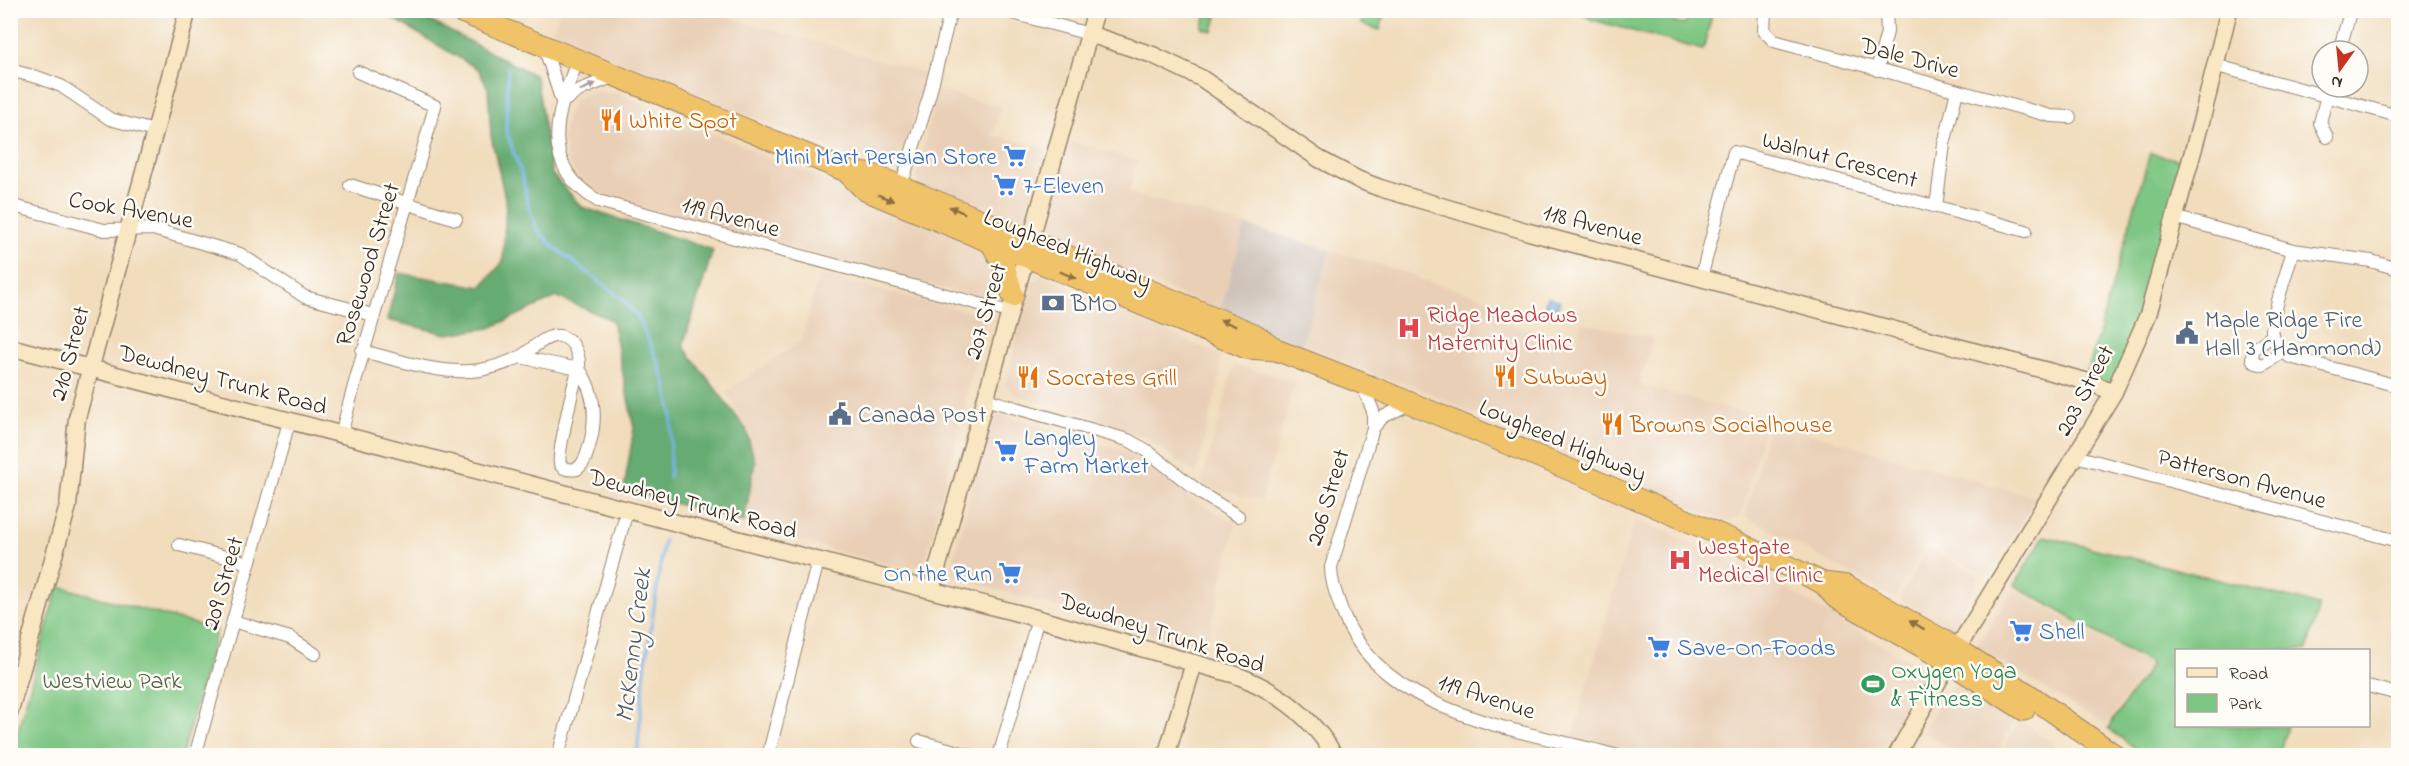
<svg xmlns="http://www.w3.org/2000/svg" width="2409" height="766" font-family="'Indie Flower',sans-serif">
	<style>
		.built { fill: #e9cfb6 }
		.industrial { fill: #cec2b9 }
		.green { fill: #7ec683; stroke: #5c7850; stroke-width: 1.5 }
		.forest { fill: #66ab71; stroke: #506a48; stroke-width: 1.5 }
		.water { fill: #7ab5eb; stroke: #5a7084; stroke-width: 1.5 }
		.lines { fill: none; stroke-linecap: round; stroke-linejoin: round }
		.stream { stroke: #7ab5eb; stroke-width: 3 }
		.street-casing { stroke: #96836d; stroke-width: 14 }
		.secondary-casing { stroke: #96836d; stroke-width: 19 }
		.highway-casing { stroke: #96836d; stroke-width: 23 }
		.street { stroke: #fff; stroke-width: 12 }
		.secondary { stroke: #f9e7c3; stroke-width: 16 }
		.highway { stroke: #f1c369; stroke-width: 21 }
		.oneway { fill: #a79f9a }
		.oneway2 { fill: #8d6f40 }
		.labels { text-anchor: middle; stroke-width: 5; stroke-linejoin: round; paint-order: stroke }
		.street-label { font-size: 24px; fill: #3b2a1e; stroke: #fdfcf7 }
		.food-label { font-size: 24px; fill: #c56008; stroke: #fdfcf7; text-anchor: start }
		.shop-label { font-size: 24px; fill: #366cbe; stroke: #fdfcf7; text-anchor: start }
		.service-label { font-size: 24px; fill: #4e5e75; stroke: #fdfcf7; text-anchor: start }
		.health-label { font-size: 24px; fill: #be3a42; stroke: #fdfcf7; text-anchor: start }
		.leisure-label { font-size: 24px; fill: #27864d; stroke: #fdfcf7; text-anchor: start }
		.park-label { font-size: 24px; fill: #526141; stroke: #fdfcf7 }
		.water-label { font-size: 26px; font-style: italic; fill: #515b66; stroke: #fdfcf7 }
	</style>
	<rect width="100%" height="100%" fill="#fdfcf7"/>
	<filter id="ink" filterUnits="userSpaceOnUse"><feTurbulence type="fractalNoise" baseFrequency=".0167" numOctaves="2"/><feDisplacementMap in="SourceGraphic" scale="12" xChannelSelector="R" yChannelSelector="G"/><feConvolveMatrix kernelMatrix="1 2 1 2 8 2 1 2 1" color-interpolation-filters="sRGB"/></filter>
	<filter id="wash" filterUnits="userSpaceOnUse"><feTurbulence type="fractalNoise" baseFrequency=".008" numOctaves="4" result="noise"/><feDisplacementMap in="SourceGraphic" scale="24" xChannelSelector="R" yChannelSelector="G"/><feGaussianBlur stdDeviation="1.35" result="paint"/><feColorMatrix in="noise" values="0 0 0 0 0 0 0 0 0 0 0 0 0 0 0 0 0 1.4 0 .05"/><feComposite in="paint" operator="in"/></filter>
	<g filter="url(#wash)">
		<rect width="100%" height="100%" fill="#f1dcbc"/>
		<g class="built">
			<path d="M559,11H712L738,20L925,73L902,162L895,170L887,172L551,34Z"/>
			<path d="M937,90L1000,107L993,135L1046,149L1028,208L1019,223L1012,224L919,186L916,179Z"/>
			<path d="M597,91L619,94L984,247L991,253L1002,289L1000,293L995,298L986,300L617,201L599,194L585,184L574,171L568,160L563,137L566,119L573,103L581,95Z"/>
			<path d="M1070,141L1137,160L1129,193L1245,225L1220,312L1051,239L1048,232V219Z"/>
			<path d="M1330,250L1414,275L1419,279L1511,305L1507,323L1576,342L1581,322L1653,338L1639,385L1767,419L1741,515L1728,522L1479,417L1415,386L1381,377L1302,345Z"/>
			<path d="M819,275L982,315L985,322L924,566L901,568L746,526L757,466L750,432L726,392L801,341Z"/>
			<path d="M1040,275L1220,355V377L1196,473L1146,439L1085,413L1018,396L1005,385L1030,285Z"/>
			<path d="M1234,365L1295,382L1261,501L1201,484Z"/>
			<path d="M999,414L1134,454L1191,499L1236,523L1205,649L956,578L951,571L989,420Z"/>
			<path d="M1770,422L2036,497L1988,577L1927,542L1895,598L1745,516Z"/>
			<path d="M1635,518L1779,584L1924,670V679L1879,755H1589L1592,744L1572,737Z"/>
			<path d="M1927,547L1980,576L1952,628L1899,599Z"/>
			<path d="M2013,590L2147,665L2106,725L1976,647Z"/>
			<path d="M1958,681L2015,719L1996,755H1962L1922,732L1947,690Z"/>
			<path d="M2019,720L2068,755H2000Z"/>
		</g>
		<path class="industrial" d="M1245,225L1330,250L1302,345L1220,312Z"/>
		<g class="green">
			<path d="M1207,11L1218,12L1213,31L1202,28Z"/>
			<path d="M1343,11L1385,10V11L1380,30L1361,24L1363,16Z"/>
			<path d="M1575,11H1658L1663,12L1662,15L1674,19L1673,22L1685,25L1689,11H1713L1703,50L1593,20Z"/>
			<path d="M2150,153L2187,162L2174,217L2114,392L2085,381Z"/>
			<path d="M2044,536L2319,605L2307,650H2176V726H2287L2279,755H2144L2108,728L2151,664L2014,585Z"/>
			<path d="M58,586L217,630L182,755H11Z"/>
		</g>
		<path class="forest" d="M395,11H411L536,76L552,174L582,207L713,250L683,346L746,429L755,462L744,522L624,490L634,428L612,320L557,297L490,328L447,334L387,320L399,273L481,287L503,262L506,202L491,136L488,88L478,69L392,18Z"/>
		<path class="water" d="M1547,297L1560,301L1558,307H1554L1551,316L1543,314Z"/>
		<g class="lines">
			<g class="stream">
				<path d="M508,68L506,130L523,179L528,205L537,229L554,247L621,298L638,317L659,364L667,388L672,416L669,478"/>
				<path d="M637,756L645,668L664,540"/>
			</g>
		</g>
	</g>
	<g filter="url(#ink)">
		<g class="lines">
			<g class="street-casing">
				<g id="street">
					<path d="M1002,10L1089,34"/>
					<path d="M1765,10L1764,31L1774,41L2051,116L2070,117"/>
					<path d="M544,46L562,102"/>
					<path d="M2339,51L2349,16"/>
					<path d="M578,60C556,113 538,165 598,201L1009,312"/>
					<path d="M2214,65L2398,116"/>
					<path d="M10,70L40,78L61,86L110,119L154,131"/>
					<path d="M1877,70L1887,32L1886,10"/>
					<path d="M562,102L582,89L615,76"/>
					<path d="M2327,137L2320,123L2329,87"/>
					<path d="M350,185L456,219"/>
					<path d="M901,186L929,97L951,10"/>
					<path d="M10,205L104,230L153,229L240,254L305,297L373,315"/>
					<path d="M1936,207L1944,144L1957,91"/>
					<path d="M2174,217L2293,250L2371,261L2398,269"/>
					<path d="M2293,250C2288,269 2272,314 2272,330C2273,342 2280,351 2290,357L2398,386"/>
					<path d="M1701,278L1734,152L2026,231"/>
					<path d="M2273,335L2253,350L2252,358L2254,362L2263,365L2283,352"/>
					<path d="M362,351C400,360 441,376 480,370C492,368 509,362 520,357C530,351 547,333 560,336C575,339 580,357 579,369C574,380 557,456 560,464C563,470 571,470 577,469C586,462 587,453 590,443C597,417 595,392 579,369L520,357"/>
					<path d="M1361,382L1373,411V428L1331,567C1331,583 1337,596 1342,611C1381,717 1524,729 1617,756"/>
					<path d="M985,399L1128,440L1146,450L1202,494L1238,516"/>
					<path d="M1373,428L1383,417L1411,403"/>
					<path d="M341,435C369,324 405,216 435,106L358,72"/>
					<path d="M2075,456L2398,541"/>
					<path d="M179,545L249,563"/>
					<path d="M233,621L290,638L315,654"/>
					<path d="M2368,686L2398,694"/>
					<path d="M919,741L973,756"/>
					<path d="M195,756L289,422"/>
					<path d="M558,756L627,511"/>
					<path d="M768,756L818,561"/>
					<path d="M999,756L1038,618"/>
				</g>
			</g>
			<g class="secondary-casing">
				<g id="secondary">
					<path d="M1089,34L1153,55L1201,78L1319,159L1359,180L1380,188L1529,232L2085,381L2114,392"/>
					<path d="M10,347L1025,615L1236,675C1278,691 1312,717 1335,756"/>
					<path d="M931,590L1096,10"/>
					<path d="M10,711L68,506L77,418L188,10"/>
					<path d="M1166,756L1194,663"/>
					<path d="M1896,756L1949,662L2114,392L2148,315L2201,122L2229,10"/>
				</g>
			</g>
			<g class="highway-casing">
				<g id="highway">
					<path d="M457,10L846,171L873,175L1254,334L1279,351L1377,389L1580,474L1730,539L1823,583L1847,586L1946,642L2028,694L2116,756"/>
					<path d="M846,171L865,190L1247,348L1276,350"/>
					<path d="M992,244L1004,266L1013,296"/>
					<path d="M1823,583L1835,597L1949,662L2024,710"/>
				</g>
			</g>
			<use href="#street" class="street"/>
			<use href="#secondary" class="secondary"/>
			<use href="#highway" class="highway"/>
		</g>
		<defs><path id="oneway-solid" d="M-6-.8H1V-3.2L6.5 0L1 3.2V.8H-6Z" transform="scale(1.5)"/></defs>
		<use class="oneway" href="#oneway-solid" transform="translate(588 87) rotate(-24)"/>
		<g class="oneway2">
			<use href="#oneway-solid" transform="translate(886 198) rotate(23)"/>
			<use href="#oneway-solid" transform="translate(957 210) rotate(-157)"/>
			<use href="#oneway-solid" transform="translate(1068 275) rotate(23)"/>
			<use href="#oneway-solid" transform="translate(1228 323) rotate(-157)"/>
			<use href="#oneway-solid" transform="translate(1917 625) rotate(-150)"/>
		</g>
	</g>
	<defs>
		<g id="restaurant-bare" transform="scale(1.8)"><path d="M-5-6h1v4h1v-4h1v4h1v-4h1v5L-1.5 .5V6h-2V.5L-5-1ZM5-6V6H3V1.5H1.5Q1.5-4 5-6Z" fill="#e8710a" stroke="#fdfcf7" stroke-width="2.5" paint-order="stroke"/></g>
		<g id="supermarket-bare" transform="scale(1.8)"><path d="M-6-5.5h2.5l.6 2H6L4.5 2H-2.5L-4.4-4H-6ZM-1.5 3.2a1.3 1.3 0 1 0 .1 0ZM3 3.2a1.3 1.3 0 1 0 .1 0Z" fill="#3f7fe0" stroke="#fdfcf7" stroke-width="2.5" paint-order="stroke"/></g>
		<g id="bank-bare" transform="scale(1.8)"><path d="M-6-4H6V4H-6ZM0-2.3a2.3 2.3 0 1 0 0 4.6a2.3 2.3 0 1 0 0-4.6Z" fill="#5c6f8a" stroke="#fdfcf7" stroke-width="2.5" paint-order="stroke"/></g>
		<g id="hospital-bare" transform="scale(1.8)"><path d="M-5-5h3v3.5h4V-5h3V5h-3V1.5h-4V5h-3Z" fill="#e0444e" stroke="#fdfcf7" stroke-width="2.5" paint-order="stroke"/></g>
		<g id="civic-bare" transform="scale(1.8)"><path d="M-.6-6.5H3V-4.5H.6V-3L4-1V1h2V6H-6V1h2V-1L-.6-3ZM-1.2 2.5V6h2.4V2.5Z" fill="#5c6f8a" stroke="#fdfcf7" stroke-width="2.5" paint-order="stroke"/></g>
		<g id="stadium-bare" transform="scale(1.8)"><path d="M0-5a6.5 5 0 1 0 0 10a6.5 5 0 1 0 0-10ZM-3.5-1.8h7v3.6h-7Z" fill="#2e9e5b" stroke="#fdfcf7" stroke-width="2.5" paint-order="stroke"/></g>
	</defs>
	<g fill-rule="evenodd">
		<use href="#restaurant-bare" x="611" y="120"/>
		<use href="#supermarket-bare" x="1015" y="156"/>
		<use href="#supermarket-bare" x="1005" y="185"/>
		<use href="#bank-bare" x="1053" y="303"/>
		<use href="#hospital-bare" x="1409" y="328"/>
		<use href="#civic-bare" x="2187" y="333"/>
		<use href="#restaurant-bare" x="1505" y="376"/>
		<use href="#restaurant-bare" x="1028" y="377"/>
		<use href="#civic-bare" x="840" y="414"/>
		<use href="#restaurant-bare" x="1612" y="424"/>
		<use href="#supermarket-bare" x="1006" y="451"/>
		<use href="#hospital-bare" x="1680" y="560"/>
		<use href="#supermarket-bare" x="1010" y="573"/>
		<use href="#supermarket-bare" x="2021" y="631"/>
		<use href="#supermarket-bare" x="1659" y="647"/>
		<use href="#stadium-bare" x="1873" y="684"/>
	</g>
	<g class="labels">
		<g class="street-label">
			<text transform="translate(1910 57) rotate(15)" y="8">Dale Drive</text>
			<text transform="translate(1840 159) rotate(15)" y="8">Walnut Crescent</text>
			<text transform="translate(131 209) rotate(10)" y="8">Cook Avenue</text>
			<text transform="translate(731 216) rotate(15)" y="8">119 Avenue</text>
			<text transform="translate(1593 224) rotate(15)" y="8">118 Avenue</text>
			<text transform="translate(1068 248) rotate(22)" y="8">Lougheed Highway</text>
			<text transform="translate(367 264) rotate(-73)" y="8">Rosewood Street</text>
			<text transform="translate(985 311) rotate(-74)" y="8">207 Street</text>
			<text transform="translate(69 353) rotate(-75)" y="8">210 Street</text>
			<text transform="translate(223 379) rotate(15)" y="8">Dewdney Trunk Road</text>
			<text transform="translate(2084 390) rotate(-62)" y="8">203 Street</text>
			<text transform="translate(1563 440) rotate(23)" y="8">Lougheed Highway</text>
			<text transform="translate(2242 478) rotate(15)" y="8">Patterson Avenue</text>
			<text transform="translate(1327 497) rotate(-73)" y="8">206 Street</text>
			<text transform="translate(693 503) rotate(15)" y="8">Dewdney Trunk Road</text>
			<text transform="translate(222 583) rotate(-74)" y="8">209 Street</text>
			<text transform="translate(1162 632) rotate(18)" y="8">Dewdney Trunk Road</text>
			<text transform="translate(1487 696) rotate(18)" y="8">119 Avenue</text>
		</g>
		<g class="food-label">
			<text x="629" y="128">White Spot</text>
			<text x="1523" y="384">Subway</text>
			<text x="1046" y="385">Socrates Grill</text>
			<text x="1630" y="432">Browns Socialhouse</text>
		</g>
		<g class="shop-label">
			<text x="997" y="164" text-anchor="end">Mini Mart Persian Store</text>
			<text x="1023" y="193">7-Eleven</text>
			<text x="1024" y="445">Langley<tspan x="1024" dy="28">Farm Market</tspan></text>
			<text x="992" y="581" text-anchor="end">On the Run</text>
			<text x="2039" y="639">Shell</text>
			<text x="1677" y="655">Save-On-Foods</text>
		</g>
		<g class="service-label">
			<text x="1071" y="311">BMO</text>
			<text x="2205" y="327">Maple Ridge Fire<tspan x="2205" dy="28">Hall 3 (Hammond)</tspan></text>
			<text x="858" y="422">Canada Post</text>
		</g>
		<g class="health-label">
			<text x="1427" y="322">Ridge Meadows<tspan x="1427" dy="28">Maternity Clinic</tspan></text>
			<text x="1698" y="554">Westgate<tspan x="1698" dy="28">Medical Clinic</tspan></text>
		</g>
		<g class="leisure-label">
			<text x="1891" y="678">Oxygen Yoga<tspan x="1891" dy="28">&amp; Fitness</tspan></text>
		</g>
		<g class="park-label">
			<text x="112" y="688">Westview Park</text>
		</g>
		<g class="water-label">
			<text transform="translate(632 645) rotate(-83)" y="9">McKenny Creek</text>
		</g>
	</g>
	<rect width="2409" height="766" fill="none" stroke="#fdfcf7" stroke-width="36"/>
	<rect x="2175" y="649" width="195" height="78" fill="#fdfcf7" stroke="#afa8a0" stroke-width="1.5"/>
	<rect x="2187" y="668" width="30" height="9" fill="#f9e7c3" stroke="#afa8a0" stroke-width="1.5"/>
	<text x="2229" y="679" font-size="18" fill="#3b2a1e">Road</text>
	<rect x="2187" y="694" width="30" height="18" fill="#7ec683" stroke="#afa8a0" stroke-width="1.5"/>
	<text x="2229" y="709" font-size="18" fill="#3b2a1e">Park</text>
	<g transform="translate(2340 69) rotate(195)"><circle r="28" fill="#fdfcf7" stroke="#afa8a0" stroke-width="1.5"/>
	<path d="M0-4.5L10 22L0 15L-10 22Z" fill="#c8321e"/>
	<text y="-9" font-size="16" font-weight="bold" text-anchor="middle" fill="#3b2a1e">N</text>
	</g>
</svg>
